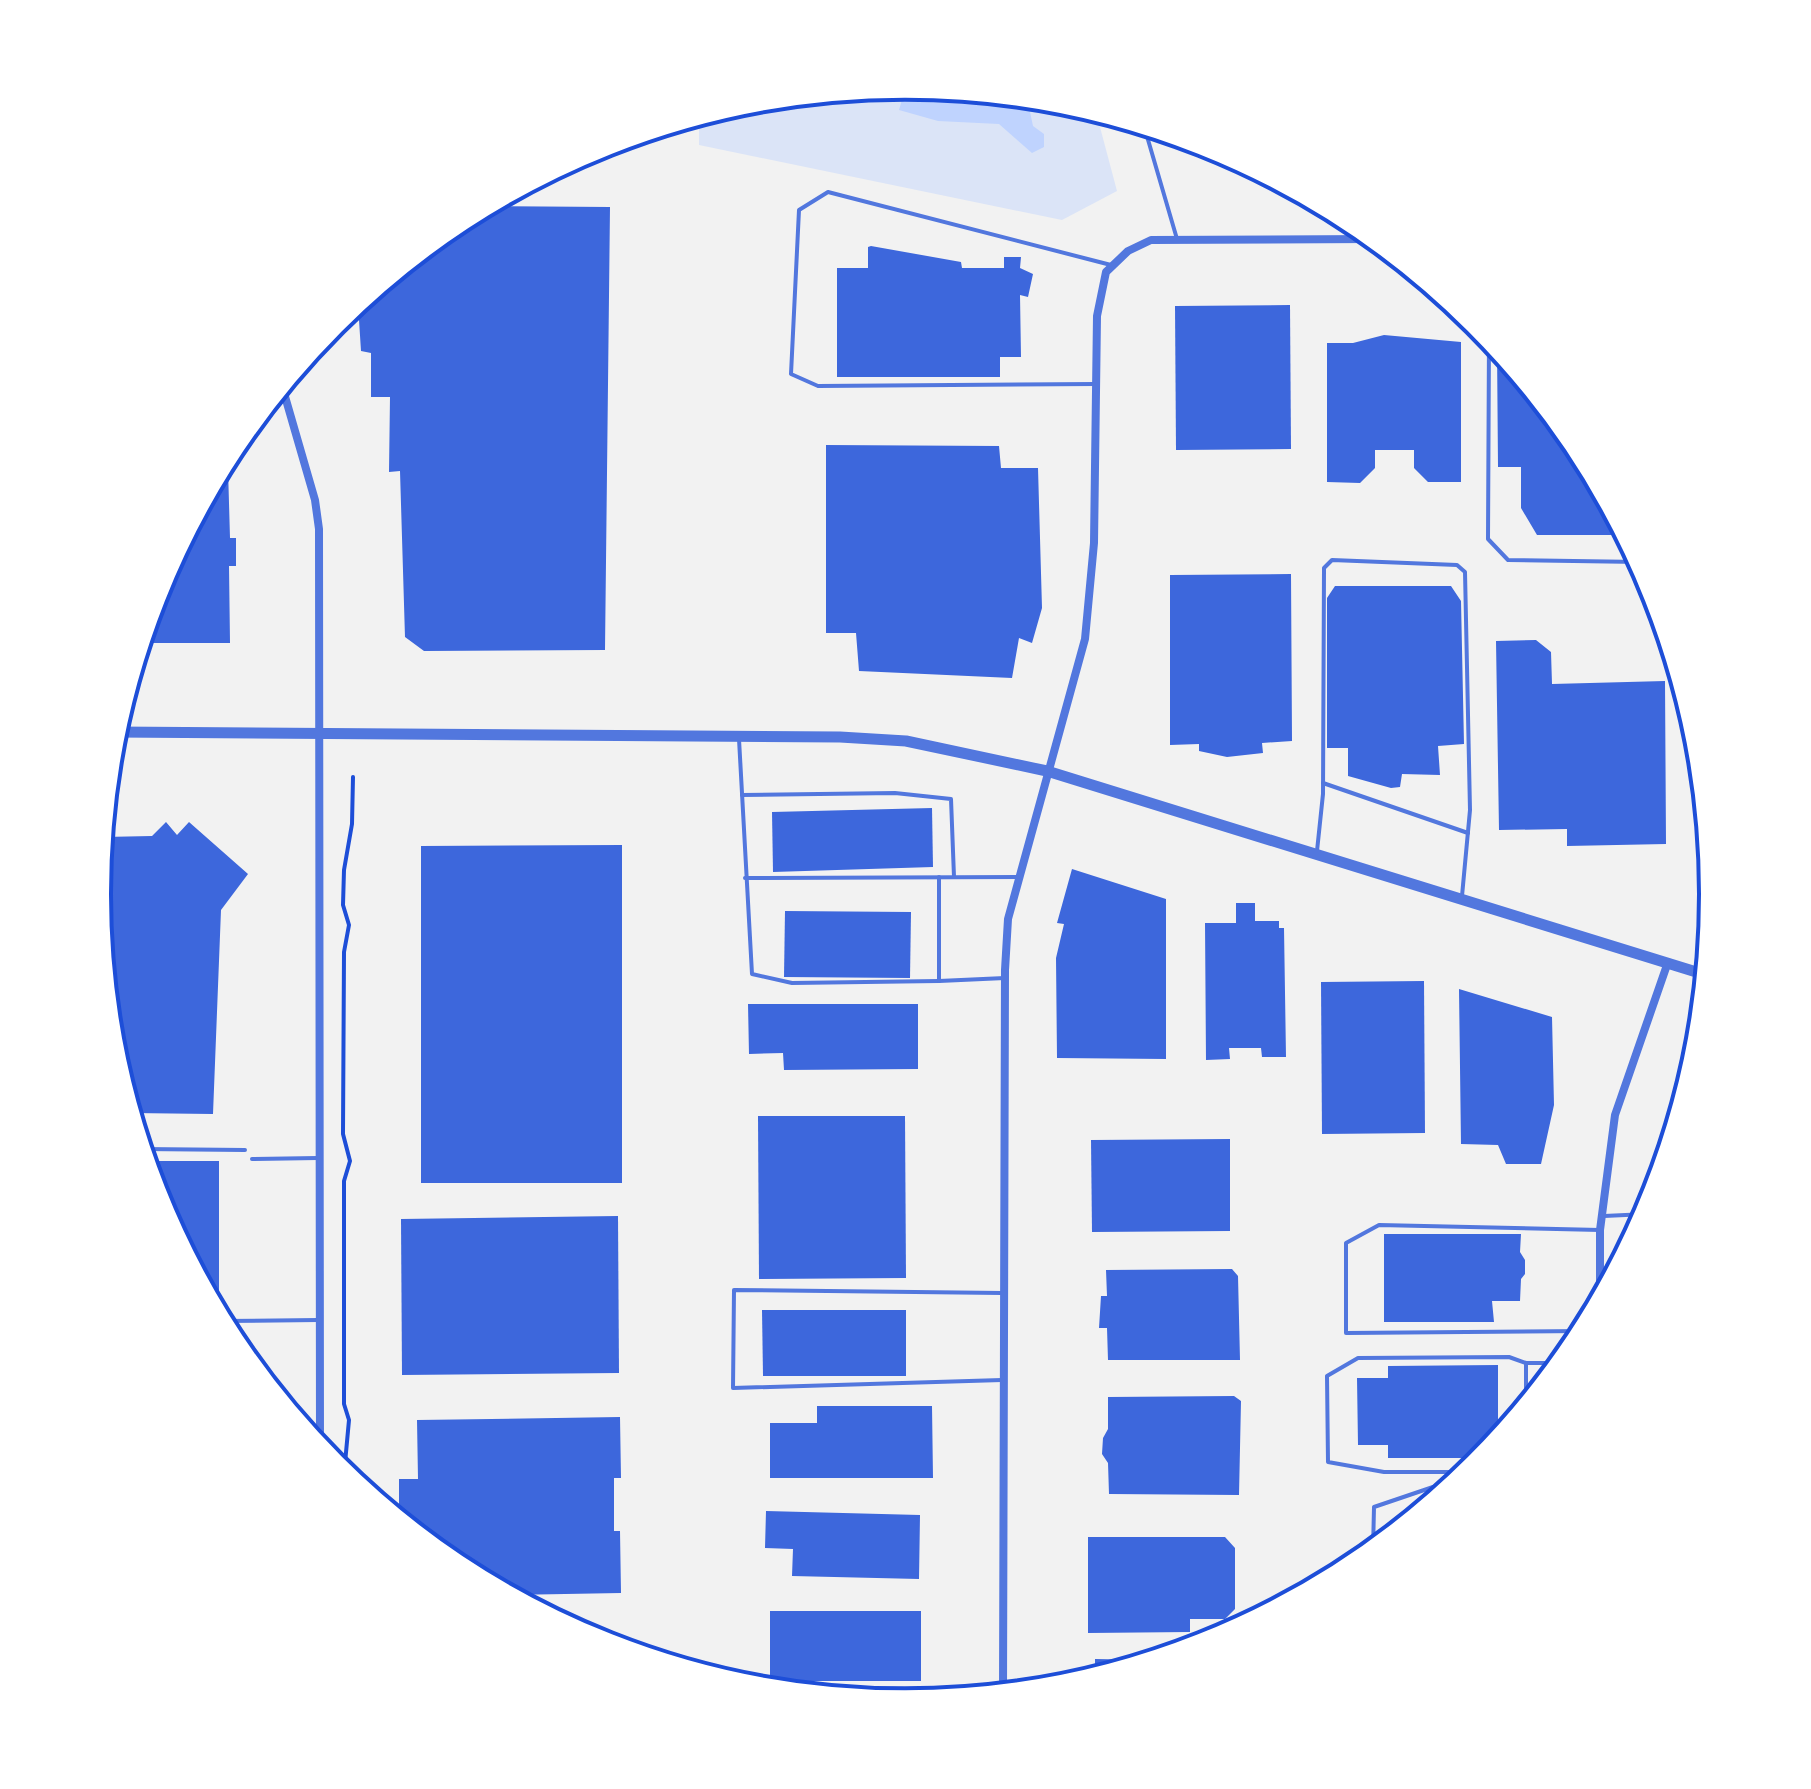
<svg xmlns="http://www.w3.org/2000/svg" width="1811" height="1789" font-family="'Varela Round',sans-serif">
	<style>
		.green { fill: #dbe4f7 }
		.water { fill: #bfd3fe }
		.building { fill: #3d67dc }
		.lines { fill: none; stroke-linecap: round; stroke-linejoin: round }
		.path { stroke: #1d4ed8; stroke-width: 4 }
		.service { stroke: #5277de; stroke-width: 4 }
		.minor { stroke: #5277de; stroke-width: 8 }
		.tertiary { stroke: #5277de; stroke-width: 11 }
		.rim { fill: none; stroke: #1d4ed8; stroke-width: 4 }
	</style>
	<rect width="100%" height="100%" fill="#f2f2f2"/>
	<path class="green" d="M906,86L1064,102L1096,112L1117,191L1062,220L699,145V116L748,101Z"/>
	<g class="water">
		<path d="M906,86L1027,98L1033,126L1044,134V147L1032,153L999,124L938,121L899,110Z"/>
		<path d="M890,88L886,101L818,95Z"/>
	</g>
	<g class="building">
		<path d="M488,206L610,207L605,650L424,651L405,637L400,471L389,472L390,397H371V353L361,351L359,320H341V317L457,222Z"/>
		<path d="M871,246L961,262L962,268H1004V257H1021L1020,268L1033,274L1028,297L1020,295L1021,357H1000V377H837V268H868V247Z"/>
		<path d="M1290,305L1291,449L1176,450L1175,306Z"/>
		<path d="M1384,335L1461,342V482H1428L1414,468V450H1375V468L1360,483L1327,482V343H1353Z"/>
		<path d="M1497,347L1578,446L1625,535H1537L1521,508V467H1498Z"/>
		<path d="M826,445L999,446L1001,468H1038L1042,608L1032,643L1019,638L1012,678L859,671L856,633H826Z"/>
		<path d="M228,468L230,538H236V566H229L230,643H141L159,585L221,469Z"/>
		<path d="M1291,574L1292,741L1262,743L1263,753L1227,757L1199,751V744L1170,745V575Z"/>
		<path d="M1335,586H1451L1461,601L1464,744L1438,746L1440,775L1402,774L1400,787L1391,788L1348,776V748H1327V598Z"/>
		<path d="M1536,640L1551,652L1552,684L1665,681L1666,844L1567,846V829L1499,830L1496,641Z"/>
		<path d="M932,808L933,867L773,872L772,812Z"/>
		<path d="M166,822L177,835L189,822L248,874L221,910L213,1114L131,1113L112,1052L97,894L103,837L152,836Z"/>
		<path d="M622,845V1183H421V846Z"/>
		<path d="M1072,869L1166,899V1059L1057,1058L1056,958L1064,924L1057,923Z"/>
		<path d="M1236,903H1255V921H1279V928H1284L1286,1057H1262L1261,1048H1229L1230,1059L1206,1060L1205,923H1236Z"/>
		<path d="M785,911L911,912L910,978L784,977Z"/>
		<path d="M1424,981L1425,1133L1322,1134L1321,982Z"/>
		<path d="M1459,989L1552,1017L1554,1105L1541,1164H1506L1498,1145L1461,1144Z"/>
		<path d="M748,1004H918V1069L784,1070L783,1053L749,1054Z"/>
		<path d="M758,1116H905L906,1278L759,1279Z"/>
		<path d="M1230,1139V1231L1092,1232L1091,1140Z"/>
		<path d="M146,1161H219V1301H211L158,1203Z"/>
		<path d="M618,1216L619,1373L402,1375L401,1219Z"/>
		<path d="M1384,1234H1521L1520,1252L1525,1260V1274L1521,1279L1520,1301H1492L1494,1322H1384Z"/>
		<path d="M1232,1269L1238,1276L1240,1360H1108L1107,1328H1099L1101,1296H1107L1106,1270Z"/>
		<path d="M762,1310H906V1376H763Z"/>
		<path d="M1498,1365V1441L1484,1458H1388V1445H1358L1357,1378H1388V1366Z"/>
		<path d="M1234,1396L1241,1401L1239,1495L1109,1494L1108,1463L1102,1454L1103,1438L1108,1429V1397Z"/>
		<path d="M817,1406H932L933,1478H770V1423H817Z"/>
		<path d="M620,1417L621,1478H614V1531H620L621,1593L509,1595L456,1566L399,1520V1479H418L417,1420Z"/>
		<path d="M766,1511L920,1515L919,1579L792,1576L793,1549L765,1548Z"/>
		<path d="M1088,1537H1225L1235,1548V1609L1225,1619H1190V1632L1088,1633Z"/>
		<rect x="770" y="1611" width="151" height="70"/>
		<path d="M1095,1659L1152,1660L1095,1678Z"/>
	</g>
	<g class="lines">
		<path class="path" d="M344,1474L349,1420L344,1404V1181L350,1161L343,1134L344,952L349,925L343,905L344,870L352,824L353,777"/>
		<g class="service">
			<path d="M1144,126L1177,239"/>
			<path d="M1489,337L1488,539L1508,560L1640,562"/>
			<path d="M1096,384L818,386L791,374L799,210L828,192L1111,265"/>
			<path d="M739,739L752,974L792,983L939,981"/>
			<path d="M1323,783L1468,833"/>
			<path d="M742,795L895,793L951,799L954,877"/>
			<path d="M1317,851L1323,794L1324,568L1332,560L1457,565L1465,572L1470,810L1462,896"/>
			<path d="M939,877V981L1005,978"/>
			<path d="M745,878L1019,877"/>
			<path d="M142,1149L245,1150"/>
			<path d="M252,1159L318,1158"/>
			<path d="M1604,1216L1647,1214"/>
			<path d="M1002,1293L734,1290L733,1388L1002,1380"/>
			<path d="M221,1321L318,1320"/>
			<path d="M1584,1331L1346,1333V1243L1379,1225L1600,1230"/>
			<path d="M1526,1407V1363H1562"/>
			<path d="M1471,1472H1384L1328,1462L1327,1376L1358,1358L1509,1357L1526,1363"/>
			<path d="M1373,1551L1374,1507L1433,1487H1452"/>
		</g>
		<g class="minor">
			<path d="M282,386L315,500L319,529L320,1449"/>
			<path d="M1600,1301V1230L1615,1115L1668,962"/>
			<path d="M1003,1693L1005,970L1008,919L1085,639L1094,543L1097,316L1106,272L1128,251L1151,240L1375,239"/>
		</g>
		<path class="tertiary" d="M114,732L840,737L906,741L1047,771L1706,975"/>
	</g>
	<path d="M0 0H1811V1789H0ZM111 894a794 794 0 1 1 1588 0a794 794 0 1 1-1588 0Z" fill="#fff" fill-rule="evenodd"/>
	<path class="rim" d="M111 894a794 794 0 1 1 1588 0a794 794 0 1 1-1588 0Z"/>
</svg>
